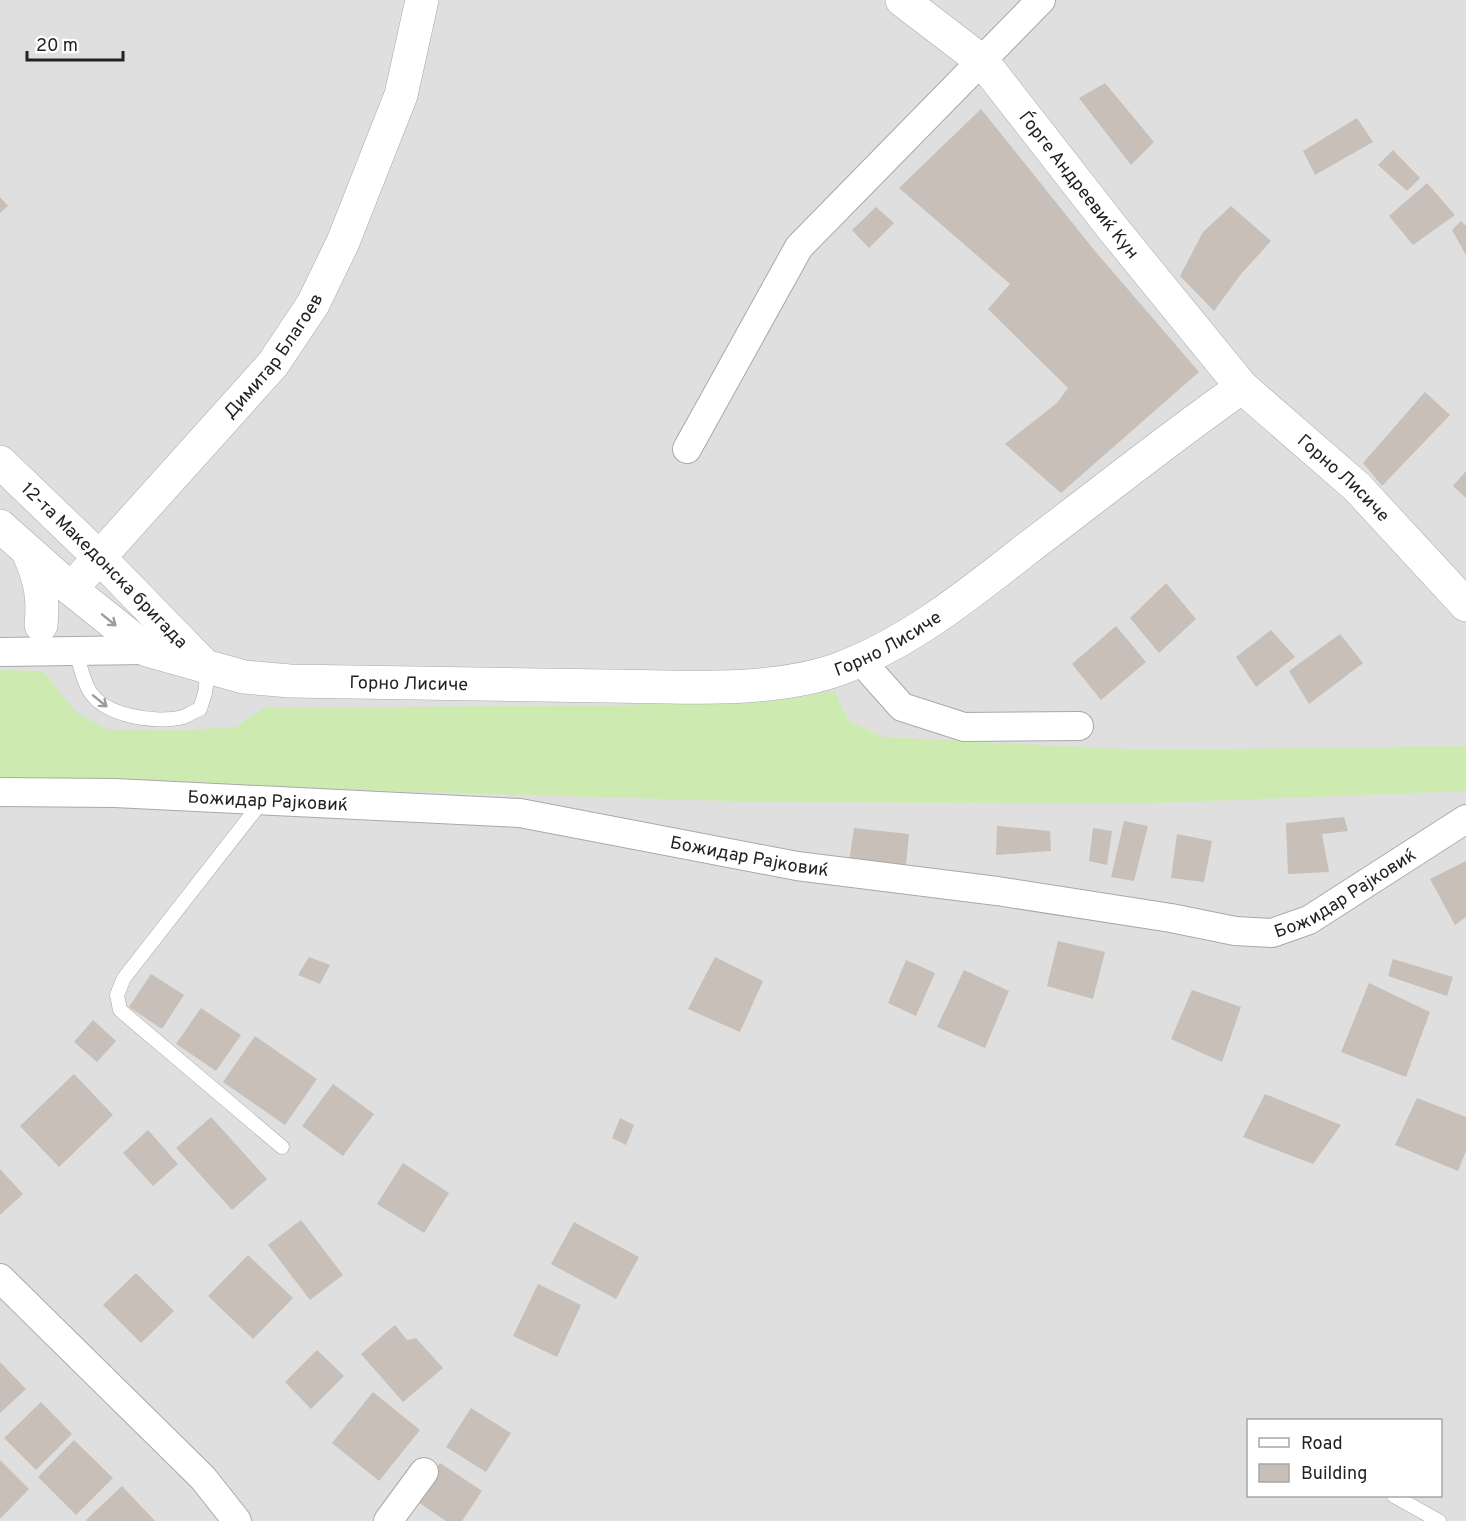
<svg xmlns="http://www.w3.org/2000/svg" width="1466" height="1521" font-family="Overpass,sans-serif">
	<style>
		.residential { fill: #e0dfdf; fill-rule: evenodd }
		.grass { fill: #cdebb0 }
		.building { fill: #c7bfb8 }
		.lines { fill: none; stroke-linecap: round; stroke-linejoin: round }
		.service-casing { stroke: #a9a9a9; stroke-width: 15 }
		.minor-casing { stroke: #a9a9a9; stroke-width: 30 }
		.tertiary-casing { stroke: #a9a9a9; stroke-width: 34 }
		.service { stroke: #fff; stroke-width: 14 }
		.minor { stroke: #fff; stroke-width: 28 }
		.tertiary { stroke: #fff; stroke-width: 33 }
		.oneway { stroke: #9c9c9c }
		.labels { text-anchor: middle; stroke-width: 5; stroke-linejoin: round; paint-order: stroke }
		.street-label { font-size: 18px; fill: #222; stroke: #fff }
	</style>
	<rect width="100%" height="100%" fill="#f2efe9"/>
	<path class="residential" d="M0,0H1466V1521H0ZM1248,1420H1440V1496H1248Z"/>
	<path class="grass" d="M0,670L43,671L77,713L107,729L186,730L235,727L264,708L622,705L785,700L835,691L848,720L883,737L1143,750L1466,746V791L1132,804L768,802L0,780Z"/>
	<g class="building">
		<path d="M1105,83L1154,142L1131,165L1079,98Z"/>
		<path d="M981,109L1095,251L1199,372L1061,493L1005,444L1057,403L1068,388L988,309L1010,284L899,188Z"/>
		<path d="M1357,118L1373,142L1315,175L1303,151Z"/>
		<path d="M1393,150L1420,178L1407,191L1378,165Z"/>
		<path d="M1427,183L1455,215L1413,245L1389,216Z"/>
		<path d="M0,197L8,206L0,213Z"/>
		<path d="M1231,206L1271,241L1241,274L1214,311L1180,276L1203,232Z"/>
		<path d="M876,207L894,223L869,248L852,230Z"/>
		<path d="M1461,221L1466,226V255L1452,230Z"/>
		<path d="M1425,392L1450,415L1382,486L1363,463Z"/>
		<path d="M1466,471V498L1453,486Z"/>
		<path d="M1166,583L1196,619L1159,653L1130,618Z"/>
		<path d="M1116,626L1146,662L1101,700L1072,664Z"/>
		<path d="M1271,630L1295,657L1256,687L1236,657Z"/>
		<path d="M1340,634L1363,663L1309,704L1289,671Z"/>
		<path d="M1344,817L1348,831L1322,834L1329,872L1288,874L1286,823Z"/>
		<path d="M1124,821L1148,826L1134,881L1111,877Z"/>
		<path d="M997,826L1050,831L1051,851L996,855Z"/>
		<path d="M854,828L909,834L905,875L848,868Z"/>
		<path d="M1093,828L1112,831L1107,865L1089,861Z"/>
		<path d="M1177,834L1212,841L1204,882L1171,878Z"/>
		<path d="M1466,861V917L1455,925L1430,879Z"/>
		<path d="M1058,941L1105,952L1093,999L1047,986Z"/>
		<path d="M309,957L330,965L320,984L298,975Z"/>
		<path d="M715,957L763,981L740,1032L688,1009Z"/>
		<path d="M1393,959L1453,977L1447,996L1388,976Z"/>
		<path d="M906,960L935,973L916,1016L888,1003Z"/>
		<path d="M964,970L1009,991L985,1048L937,1027Z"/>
		<path d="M151,974L184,995L162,1029L129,1007Z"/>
		<path d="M1369,983L1430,1012L1406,1077L1341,1052Z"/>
		<path d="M1192,990L1241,1007L1222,1062L1171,1039Z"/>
		<path d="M201,1008L241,1035L216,1071L176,1044Z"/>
		<path d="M93,1020L116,1041L97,1062L74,1042Z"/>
		<path d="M255,1036L317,1079L285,1125L223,1082Z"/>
		<path d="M74,1074L113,1115L59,1167L20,1126Z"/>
		<path d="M333,1084L374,1114L343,1156L302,1126Z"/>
		<path d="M1265,1094L1341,1125L1313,1164L1243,1137Z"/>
		<path d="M1417,1098L1466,1117V1151L1458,1171L1395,1145Z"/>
		<path d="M211,1117L267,1179L232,1210L176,1148Z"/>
		<path d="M620,1118L634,1125L626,1145L612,1138Z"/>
		<path d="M148,1130L178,1164L153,1186L123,1153Z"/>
		<path d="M403,1163L449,1193L424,1233L377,1204Z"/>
		<path d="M0,1169L23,1194L0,1215Z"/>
		<path d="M301,1220L343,1275L310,1300L268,1245Z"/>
		<path d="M574,1222L639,1257L616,1299L551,1264Z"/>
		<path d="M248,1255L293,1298L253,1339L208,1296Z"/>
		<path d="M136,1273L174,1311L141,1343L103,1305Z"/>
		<path d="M538,1284L581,1305L557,1357L513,1336Z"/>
		<path d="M395,1325L407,1340L416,1338L443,1368L403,1402L361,1354Z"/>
		<path d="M317,1350L344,1376L311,1409L285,1382Z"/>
		<path d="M0,1362L26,1389L0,1413Z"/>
		<path d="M373,1392L420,1430L379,1481L332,1443Z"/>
		<path d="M41,1402L72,1434L36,1470L4,1438Z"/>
		<path d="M471,1408L511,1433L486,1472L446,1447Z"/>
		<path d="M74,1440L113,1478L76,1515L38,1477Z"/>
		<path d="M0,1460L29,1489L0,1519Z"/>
		<path d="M440,1463L482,1491L462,1521H446L415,1500Z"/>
		<path d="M122,1486L155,1521H87L86,1520Z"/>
	</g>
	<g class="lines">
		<g class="service-casing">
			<g id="service">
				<path d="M75,650C80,663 82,678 89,690C103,716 156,724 183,717C188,715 194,711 200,709L205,693L208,668"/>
				<path d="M263,800L124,978L117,995L120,1010L282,1147"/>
				<path d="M1394,1496L1439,1521"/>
			</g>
		</g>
		<g class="minor-casing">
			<g id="minor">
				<path d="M687,449L799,247L1041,0"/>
				<path d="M0,652L147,650"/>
				<path d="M860,660L902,707L964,727L1079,726"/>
				<path id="s1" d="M0,792L115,793L520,813L797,866L997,891L1171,918L1235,931L1272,933L1309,920L1466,819"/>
				<path d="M0,1278L203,1478L237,1521"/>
				<path d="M388,1521L424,1472"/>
			</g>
		</g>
		<g class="tertiary-casing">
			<g id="tertiary">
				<path id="s2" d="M902,0L983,62L1114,230L1242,387L1357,487L1466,605"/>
				<path id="s3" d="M0,462L99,557L206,667"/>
				<path id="s4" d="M0,526L71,589L147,650L244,677L290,681C396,683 503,685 610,686C679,687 774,693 839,669C908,643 967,596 1024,551C1097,496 1168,439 1242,387"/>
				<path d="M29,554C40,579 44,598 41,625"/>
				<path id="s5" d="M71,589L273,364L313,304L343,242L401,95L422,0"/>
			</g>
		</g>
		<use href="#service" class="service"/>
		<use href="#minor" class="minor"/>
		<use href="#tertiary" class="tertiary"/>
	</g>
	<defs><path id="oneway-shaft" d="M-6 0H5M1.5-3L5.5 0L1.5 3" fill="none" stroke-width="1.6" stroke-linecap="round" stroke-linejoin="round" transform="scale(1.5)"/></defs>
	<g class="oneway">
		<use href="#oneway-shaft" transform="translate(109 620) rotate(39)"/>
		<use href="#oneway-shaft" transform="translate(100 701) rotate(39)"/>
	</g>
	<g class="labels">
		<g class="street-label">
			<text dy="6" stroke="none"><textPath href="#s2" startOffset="258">Ѓорге Андреевиќ Кун</textPath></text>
			<text dy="6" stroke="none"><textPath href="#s5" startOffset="309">Димитар Благоев</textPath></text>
			<text dy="6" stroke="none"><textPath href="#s2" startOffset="654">Горно Лисиче</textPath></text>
			<text dy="6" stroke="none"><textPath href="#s3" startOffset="147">12-та Македонска бригада</textPath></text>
			<text dy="6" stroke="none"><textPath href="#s4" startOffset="945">Горно Лисиче</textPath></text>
			<text dy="6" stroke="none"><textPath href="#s4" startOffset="458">Горно Лисиче</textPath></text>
			<text dy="6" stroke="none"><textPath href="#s1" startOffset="268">Божидар Рајковиќ</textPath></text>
			<text dy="6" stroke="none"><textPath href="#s1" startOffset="754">Божидар Рајковиќ</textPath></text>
			<text dy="6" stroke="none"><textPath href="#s1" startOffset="1366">Божидар Рајковиќ</textPath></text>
		</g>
	</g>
	<rect x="1247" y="1419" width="195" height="78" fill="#ffffff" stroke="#a7a7a7" stroke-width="1.5"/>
	<rect x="1259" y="1438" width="30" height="9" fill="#ffffff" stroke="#a7a7a7" stroke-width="1.5"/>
	<text x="1301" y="1449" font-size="18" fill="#222222">Road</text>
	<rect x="1259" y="1464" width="30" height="18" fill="#c7bfb8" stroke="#a7a7a7" stroke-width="1.5"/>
	<text x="1301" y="1479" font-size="18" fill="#222222">Building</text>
	<path d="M27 51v9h96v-9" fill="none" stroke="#222222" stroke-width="3"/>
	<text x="36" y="51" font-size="18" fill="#222222" stroke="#ffffff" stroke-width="4.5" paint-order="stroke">20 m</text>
</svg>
